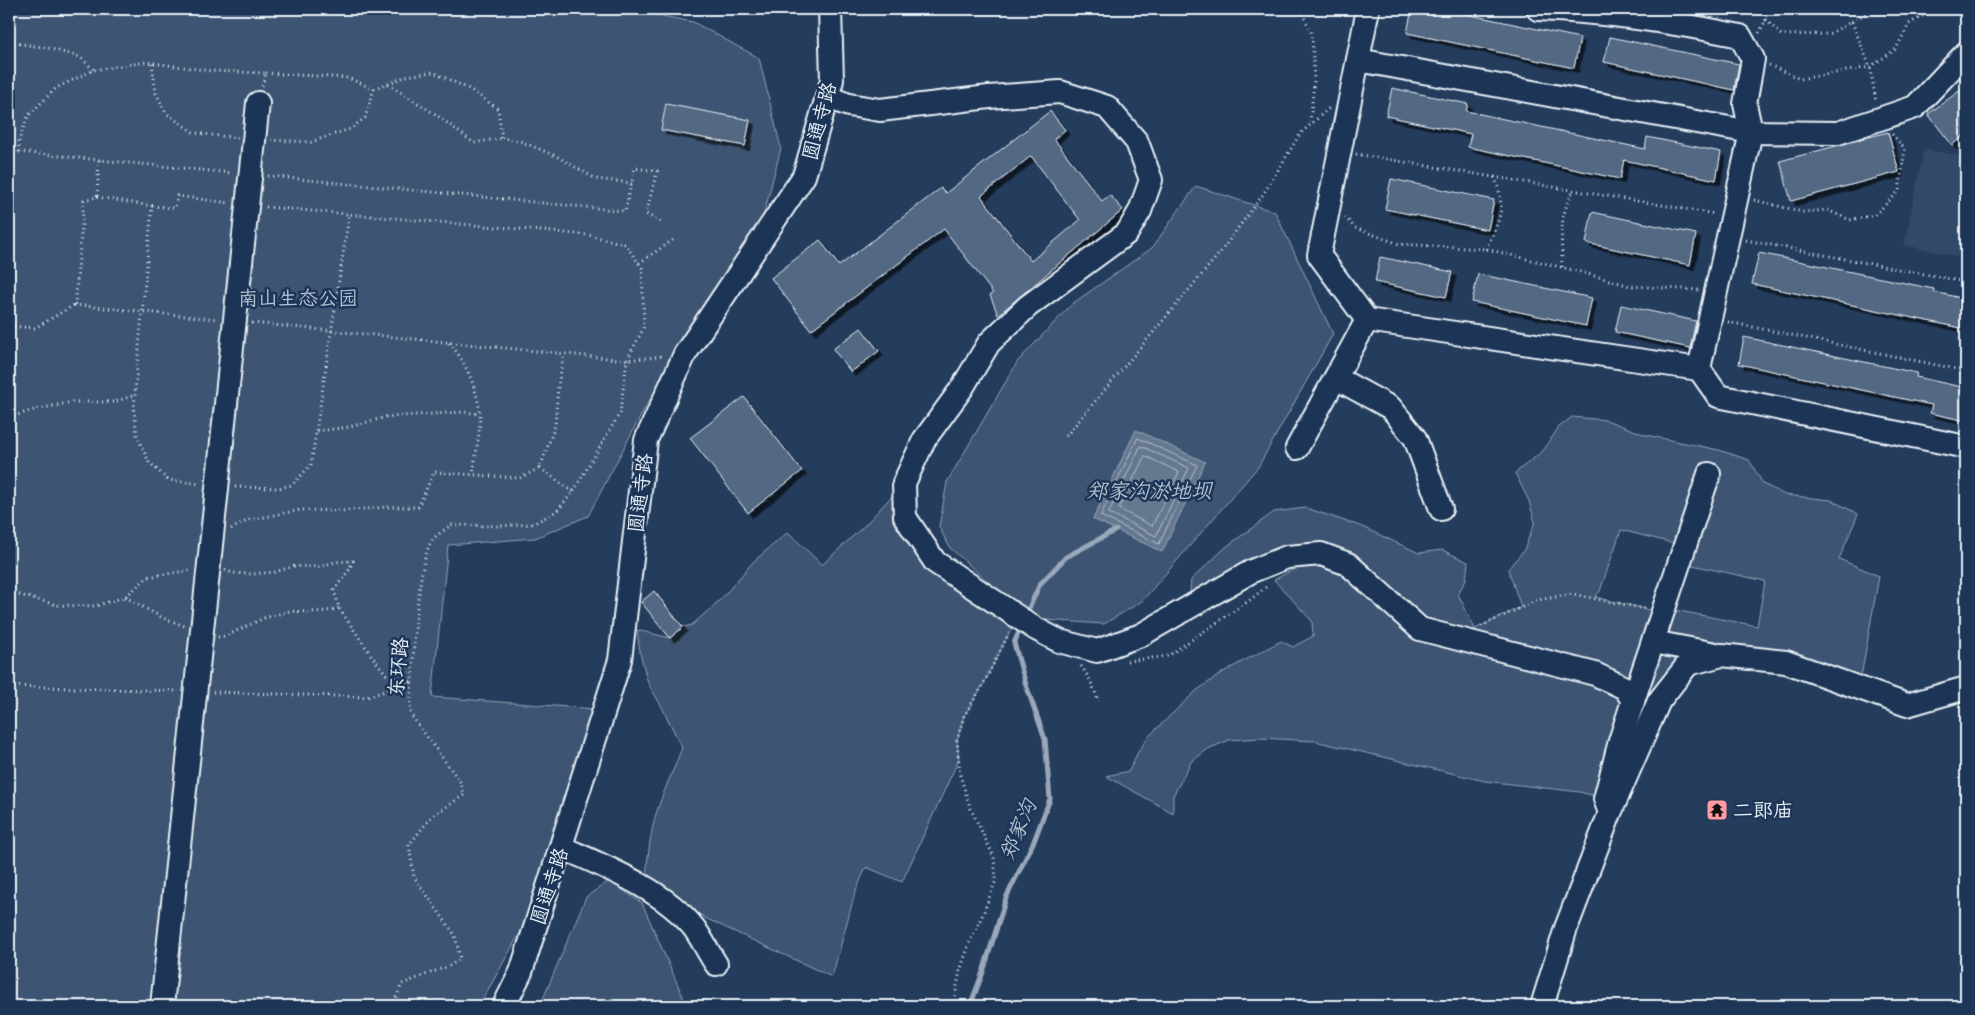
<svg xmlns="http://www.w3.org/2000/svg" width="1975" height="1015" font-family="Mynerve,'LXGW WenKai TC',sans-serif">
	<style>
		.built { fill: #334a68 }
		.green { fill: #3e5472; stroke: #93a2b5; fill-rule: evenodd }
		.water { fill: #657890; stroke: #99a8ba }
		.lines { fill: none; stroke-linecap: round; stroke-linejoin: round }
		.shore { stroke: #b4c1ce; stroke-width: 1 }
		.stream { stroke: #99a8ba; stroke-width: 5 }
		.building { fill: #536782; stroke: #e8f1f8; fill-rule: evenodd; filter: url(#shadow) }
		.minor-casing { stroke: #e8f1f8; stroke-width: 26 }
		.path { stroke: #e8f1f8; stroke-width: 3; stroke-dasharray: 1 4; stroke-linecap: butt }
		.minor { stroke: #1d3557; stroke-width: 22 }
		.labels { text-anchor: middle; stroke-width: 5; stroke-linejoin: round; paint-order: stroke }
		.street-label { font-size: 20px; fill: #e8f1f8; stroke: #1d3557 }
		.park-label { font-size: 20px; fill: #b5c2d0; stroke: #1d3557 }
		.poi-label { font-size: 20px; fill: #e8f1f8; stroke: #1d3557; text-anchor: start }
		.water-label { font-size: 21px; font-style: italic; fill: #b4c1ce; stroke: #1d3557 }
	</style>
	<defs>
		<filter id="shadow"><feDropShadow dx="4.5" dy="4.5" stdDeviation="0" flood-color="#0009"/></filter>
	</defs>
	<rect width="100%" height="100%" fill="#253d5d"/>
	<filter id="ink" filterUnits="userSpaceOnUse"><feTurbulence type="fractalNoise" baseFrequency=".02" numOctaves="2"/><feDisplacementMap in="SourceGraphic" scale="10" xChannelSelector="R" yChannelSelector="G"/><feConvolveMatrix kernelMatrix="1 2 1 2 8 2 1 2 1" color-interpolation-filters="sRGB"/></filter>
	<g filter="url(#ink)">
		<path class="built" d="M1924,149L1966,157V258L1904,245Z"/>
		<g class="green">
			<path d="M9,9H626L693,22L759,58L781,148L760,229L646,406L588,516L535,538L448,545L432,697L595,709L525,924L479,1006H9Z"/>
			<path d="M1196,186L1275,212L1333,334L1258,467L1142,601L1104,624L1030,619L950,548L939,527L947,482L1018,361L1072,304L1152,248Z"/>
			<path d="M1572,417L1606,420L1646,435L1719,450L1749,460L1763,484L1785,495L1831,500L1858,514L1839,559L1879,576L1859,688L1786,662L1688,664L1605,799L1580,792L1485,781L1315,741L1261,738L1229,740L1208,749L1191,762L1173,796V813L1106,776L1129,771L1138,752L1149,736L1196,691L1225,671L1281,641L1293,647L1313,636L1312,621L1274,580L1321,554L1189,606L1191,580L1226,547L1274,512L1306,508L1360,526L1419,553L1442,550L1468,562L1466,579L1458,594L1475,629L1521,607L1508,569L1524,550L1535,522L1529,501L1515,473L1543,451L1559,427ZM1621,530L1684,546L1679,562L1765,581L1757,626L1664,608L1662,613L1595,597L1600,591ZM1475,629L1483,644L1458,638Z"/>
			<path d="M904,483L935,562L1017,617L982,687L964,716L957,740L959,759L902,882L866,867L855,893L832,977L705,918L646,877C648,856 650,834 656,814C663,791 674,770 682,748L662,707L648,683L640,653L637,630L670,638L683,627L692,625L721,599L753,562L788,532L822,565L867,523Z"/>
			<path d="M609,881L642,903L687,1006H540L586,897Z"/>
		</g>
		<path class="water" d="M1136,430L1205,462L1162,552L1093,519Z"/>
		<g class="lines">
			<g class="shore">
				<path d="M1138,438L1197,465L1159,544L1101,516Z"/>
				<path d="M1141,446L1189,468L1156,536L1109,513Z"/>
				<path d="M1145,456L1179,472L1152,526L1119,509Z"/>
			</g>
			<g class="stream">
				<path d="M1029,608L1040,584L1066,557L1116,530"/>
				<path d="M970,1006L983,972L1006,898L1034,841L1050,799L1045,739L1026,685L1014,643L1018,634"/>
			</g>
		</g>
		<g class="building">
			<path d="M1412,9H1442L1580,38L1574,68L1407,33Z"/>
			<path d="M1610,37L1739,64L1734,90L1604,62Z"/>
			<path d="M1966,86V134L1952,145L1928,114Z"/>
			<path d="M1392,88L1468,104L1466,111L1645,149L1647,137L1721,152L1716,180L1624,160L1620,179L1468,147L1471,134L1386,116Z"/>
			<path d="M666,104L750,120L745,146L661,130Z"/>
			<path d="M1050,111L1065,130L1054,139L1102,201L1110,195L1123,210L998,315L990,295L993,293L944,229L811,330L771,278L820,240L839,266L941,188L946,193ZM1031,156L1080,220L1031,261L981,196Z"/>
			<path d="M1888,132L1899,172L1791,201L1780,161Z"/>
			<path d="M1391,179L1494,200L1488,230L1385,209Z"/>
			<path d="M1592,212L1696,234L1690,265L1586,243Z"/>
			<path d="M1759,253L1934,289V292L1966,299V329L1752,284Z"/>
			<path d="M1380,257L1452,272L1446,297L1375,282Z"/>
			<path d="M1478,274L1592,298L1586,326L1472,302Z"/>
			<path d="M1621,305L1696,321L1690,348L1615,332Z"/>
			<path d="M861,328L879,351L851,372L833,349Z"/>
			<path d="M1744,337L1917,373L1916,377L1966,388V421L1930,413L1932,405L1739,364Z"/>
			<path d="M744,397L802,471L748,513L690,438Z"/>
			<path d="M654,591L683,627L670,638L641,602Z"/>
		</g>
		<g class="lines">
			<g class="minor-casing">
				<g id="minor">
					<path d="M1368,9L1319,255L1367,320L1699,369L1751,132L1745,104L1753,59L1740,36C1673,22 1606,12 1538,9"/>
					<path d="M1358,60L1751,132L1838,133L1915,107L1966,53"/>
					<path d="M827,97L849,105L880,110L989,97L1060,92L1107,107L1137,142L1151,180L1140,211L1127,233L1028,306L989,343L962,388L924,440L904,483L905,517L935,562L1036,629L1059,641L1097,651L1141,635L1252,571L1287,557L1321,554L1348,564L1420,629L1595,674L1625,688L1633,701L1620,741L1605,799L1610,813"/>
					<path d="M1699,369L1718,396L1966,447"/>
					<path d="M1336,378L1391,408L1415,438L1441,509"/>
					<path d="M1297,448L1367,320"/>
					<path d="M1653,642L1716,654"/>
					<path d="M1633,701L1709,474"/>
					<path d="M561,847C605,867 663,889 694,928C702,939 708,952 716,964"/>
					<path d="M162,1006L258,103"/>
					<path d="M504,1006L521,972L620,660L646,440L685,354L804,176L832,80L830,9"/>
					<path d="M1542,1006L1566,928L1610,813L1659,701L1688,664L1722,655L1786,662L1907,705L1966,688"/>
				</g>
			</g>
			<g class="path">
				<path d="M1300,9L1312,34L1314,81L1310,124"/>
				<path d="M1951,9L1966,16"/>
				<path d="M1766,20L1781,35L1829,34L1874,9"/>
				<path d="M1852,22L1870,67L1876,102"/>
				<path d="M1759,33L1766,20L1763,9"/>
				<path d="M9,42L48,48L80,57L94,70"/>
				<path d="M152,63L156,93L166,113L194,133L238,138"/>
				<path d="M1769,65L1800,79L1870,67L1896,49L1909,24L1929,12L1951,9"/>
				<path d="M266,73L348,78L374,89L365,118L350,129L311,142L271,140"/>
				<path d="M388,84L435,114L474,143L502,138"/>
				<path d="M374,89L407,76L433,72L471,90L498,109L502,138L520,141L556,156L596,179L632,183"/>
				<path d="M9,151L232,173"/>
				<path d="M19,152V140L28,116L56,88L94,70L146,62L212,71L266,73L262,87"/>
				<path d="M1356,154L1715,214"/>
				<path d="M99,160L97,197L84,200L75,305L216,319"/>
				<path d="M268,176L625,211L635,168L657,171L646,214L661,222"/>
				<path d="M97,197L152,206L136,379L134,410L137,436L149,462L168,480L201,484"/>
				<path d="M1754,200L1803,212L1827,210L1850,220L1875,215L1899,191L1905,149L1892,134"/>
				<path d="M152,206L175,208L177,196L230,203"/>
				<path d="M266,207L588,235L625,244L642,268L644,327L627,360L620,413L573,492L557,511L533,524L499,526L451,525C446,529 438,534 433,539C415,562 413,677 410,711L413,718L461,783L464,795L432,816L409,845L414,877L455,935L460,959L451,965L402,984L395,1000L396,1006"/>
				<path d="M1345,217L1355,228L1399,244L1486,249L1581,272L1630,286L1699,290"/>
				<path d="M1746,240L1966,282"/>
				<path d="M1486,249C1500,218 1507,209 1494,176"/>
				<path d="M639,263L676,238"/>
				<path d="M1562,267C1562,237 1558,217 1574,190"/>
				<path d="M1728,322L1966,371"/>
				<path d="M252,323L627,360L664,356"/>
				<path d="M9,326L35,328L74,305"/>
				<path d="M449,343C466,361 477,389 480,413C481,429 475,457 473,475"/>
				<path d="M9,418L30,411L72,402H114L135,395"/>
				<path d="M317,431L349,427L386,417L464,412L480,414"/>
				<path d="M1066,436L1219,254L1264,193L1300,134L1329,108"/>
				<path d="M540,468L573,492"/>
				<path d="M235,487L279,488L292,485L311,465L349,215"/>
				<path d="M231,529L249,520L300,510L340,511L387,507H418L434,472L520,478L540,468L555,426L558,386L564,354"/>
				<path d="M225,570L232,573L252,574L275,572L295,566L320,567L335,562L353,561L349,570L334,590L339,608L371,655L386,674L412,682"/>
				<path d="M9,595H19L58,605L95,606L125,597L148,577L191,570"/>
				<path d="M125,597L163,618L185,626"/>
				<path d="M1481,626L1538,600L1573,594L1645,609"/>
				<path d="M218,637L226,636L264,618L290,611L310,612L327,611L339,608"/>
				<path d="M1127,661L1168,656L1250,600L1266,587"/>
				<path d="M1081,666C1089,677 1095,689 1098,702"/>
				<path d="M9,686L177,691"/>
				<path d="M213,692L367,697L412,682"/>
				<path d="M953,1006L960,971L969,944L983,914L996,880L994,857L970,807L960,775L957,740L964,716L982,687L1009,633"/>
			</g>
			<use href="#minor" class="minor"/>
		</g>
	</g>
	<defs>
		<g id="temple-square" transform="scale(1.125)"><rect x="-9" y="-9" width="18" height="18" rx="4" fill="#ff9aa2" stroke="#1d3557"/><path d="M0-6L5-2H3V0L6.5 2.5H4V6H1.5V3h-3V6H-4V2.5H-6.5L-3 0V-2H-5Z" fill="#111"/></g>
	</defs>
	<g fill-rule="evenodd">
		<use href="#temple-square" x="1717" y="810"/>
	</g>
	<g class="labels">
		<g class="street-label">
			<text transform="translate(819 121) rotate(-75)" y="7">圆通寺路</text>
			<text transform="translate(640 493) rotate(-83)" y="7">圆通寺路</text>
			<text transform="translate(398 667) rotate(-85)" y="7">东环路</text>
			<text transform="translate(549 886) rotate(-72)" y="7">圆通寺路</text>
		</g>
		<g class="park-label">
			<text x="298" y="305">南山生态公园</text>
		</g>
		<g class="poi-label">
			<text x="1733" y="817">二郎庙</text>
		</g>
		<g class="water-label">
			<text x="1149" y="498">郑家沟淤地坝</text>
			<text transform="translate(1018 830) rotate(-67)" y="7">郑家沟</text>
		</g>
	</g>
	<rect width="1975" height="1015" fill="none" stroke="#1d3557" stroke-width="30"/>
	<rect x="15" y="15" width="1945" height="985" fill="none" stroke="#e8f1f8" stroke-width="2" filter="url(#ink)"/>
</svg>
